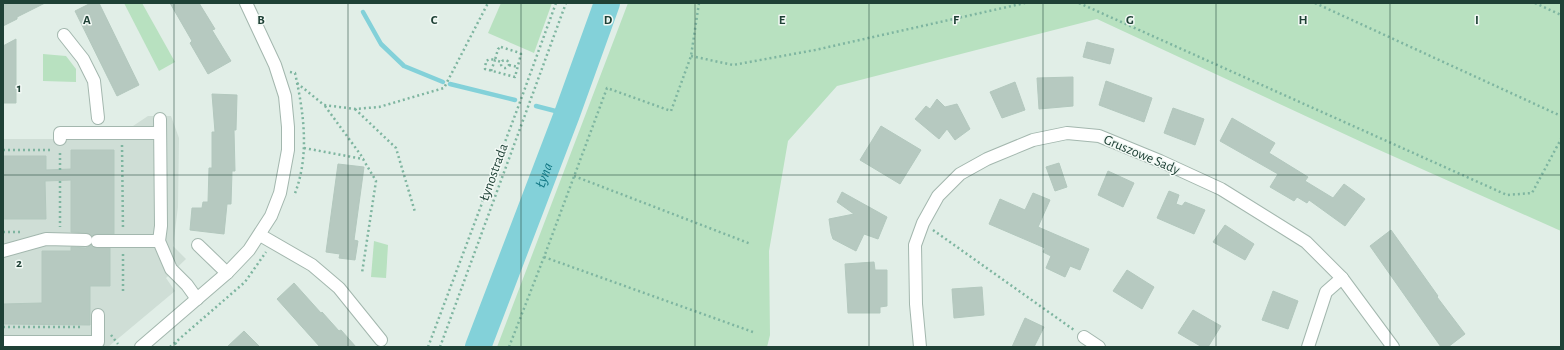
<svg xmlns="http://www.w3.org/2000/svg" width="1564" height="350" font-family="'Alegreya Sans',sans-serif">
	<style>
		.built { fill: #cfded6 }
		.green { fill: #b8e1c0 }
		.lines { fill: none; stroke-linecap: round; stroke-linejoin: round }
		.stream { stroke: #83d1d9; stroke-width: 4.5 }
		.river { stroke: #83d1d9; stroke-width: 26 }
		.building { fill: #b6c9c0; stroke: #b3c8be }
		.minor-casing { stroke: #a3b7ae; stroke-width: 14 }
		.path { stroke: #7eb5a0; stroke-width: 2.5; stroke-dasharray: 2 3; stroke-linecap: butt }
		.minor { stroke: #fff; stroke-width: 12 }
		.grid { fill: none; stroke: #1f4136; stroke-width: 1; stroke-opacity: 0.55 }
		.labels { text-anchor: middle; stroke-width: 3; stroke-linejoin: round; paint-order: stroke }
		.street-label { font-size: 14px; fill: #1f4136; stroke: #f2f9f5 }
		.water-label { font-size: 15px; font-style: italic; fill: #127784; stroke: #f2f9f5 }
		.grid-label { font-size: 13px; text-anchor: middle; font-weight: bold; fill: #1f4136; stroke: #f2f9f5; stroke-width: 3; stroke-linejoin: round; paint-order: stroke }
	</style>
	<rect width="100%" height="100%" fill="#e1eee7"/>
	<path class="built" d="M148,116H171L179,138L178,207L173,246L186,259L166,278L175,291L108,347H3V139H56L55,128H130Z"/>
	<g class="green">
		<path d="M124,3H142L175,62L159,71Z"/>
		<path d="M501,3H552L534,53L488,33Z"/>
		<path d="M628,3H1561V231L1368,145L1097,19L837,86L788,141L769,251L770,335L767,347H497Z"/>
		<path d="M43,54L66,56L76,69V82L43,81Z"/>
		<path d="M374,241L388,245L386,278L371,277Z"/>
	</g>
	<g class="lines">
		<g class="stream">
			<path d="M363,12L381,44L404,66L443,82"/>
			<path d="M450,84L515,100"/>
			<path d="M536,106L567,114"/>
		</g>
		<path class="river" id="s1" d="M478,347L567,114L607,3"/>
	</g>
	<g class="building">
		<path d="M3,3H45L17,17V19L3,26Z"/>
		<path d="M91,3H99L139,85L117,96L75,11Z"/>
		<path d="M170,3H199L215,29L212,30L231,61L208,74L190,43L192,41Z"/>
		<path d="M16,39V103H3V46Z"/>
		<path d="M1087,42L1114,49L1110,64L1083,57Z"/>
		<path d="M1073,77V106L1039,109L1037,78Z"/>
		<path d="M1106,81L1152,98L1144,122L1099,105Z"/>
		<path d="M1015,82L1025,110L1002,118L990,92Z"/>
		<path d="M212,94L237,95L236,130H234L235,171H232L231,204H227L224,234L190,230L192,208H202L203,202H208L209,168H212V132H215Z"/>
		<path d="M937,99L945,107L957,104L970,129L955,140L947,129L939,139L915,119L926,106L930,109Z"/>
		<path d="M1173,108L1204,119L1195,145L1164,133Z"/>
		<path d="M1232,118L1275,143L1269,153L1308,177L1305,181L1333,198L1344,184L1365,199L1345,226L1309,200L1307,203L1297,197L1294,201L1270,187L1278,174L1220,141Z"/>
		<path d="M881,126L921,150L900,184L860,160Z"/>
		<path d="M71,150H114V234H97L92,236L87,233L71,232V180L45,181L46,219H3V156H46V170L71,169Z"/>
		<path d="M1059,163L1067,187L1055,191L1046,167Z"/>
		<path d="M338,164L364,167L354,240L358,241L355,260L339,258L340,254L326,252Z"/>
		<path d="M1108,171L1134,183L1123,207L1098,195Z"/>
		<path d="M1169,191L1179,195L1176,204L1182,206L1185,202L1205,210L1194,234L1157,218Z"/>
		<path d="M842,192L887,217L878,239L864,234L856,251L833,239L831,233L829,219L854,214L837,202Z"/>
		<path d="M1033,193L1050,200L1038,227L1089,249L1080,270L1070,266L1065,277L1046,268L1051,256L1043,252L1045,248L989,224L1000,199L1025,210Z"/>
		<path d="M1225,225L1254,244L1245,260L1213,242Z"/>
		<path d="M1391,230L1438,296L1437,297L1465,334L1448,347H1441L1370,246Z"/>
		<path d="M91,245L97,248H110V286H90V325L3,324V304L42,303V251H71V247L86,248Z"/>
		<path d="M874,262L875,270H887V306L880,307V313H848L845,264Z"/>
		<path d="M1127,270L1154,287L1142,309L1113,291Z"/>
		<path d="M294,283L321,313L322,312L339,331L341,330L356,347H320L277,299Z"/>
		<path d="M982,287L984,315L954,318L952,289Z"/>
		<path d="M1273,291L1298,301L1288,329L1262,320Z"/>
		<path d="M1193,310L1221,326L1208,347H1202L1178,333Z"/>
		<path d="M1025,318L1044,327L1034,347H1012Z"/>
		<path d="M244,331L260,347H227Z"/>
	</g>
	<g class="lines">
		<g class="minor-casing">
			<g id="minor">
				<path d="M64,35L83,59L94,81L98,118"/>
				<path d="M160,119L161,226L159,241L171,269L187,285L197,299"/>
				<path d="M60,139V133H160"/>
				<path d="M260,235L312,265L339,288L381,340"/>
				<path d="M97,241H159"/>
				<path d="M198,245L227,273"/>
				<path d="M3,251L46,239L86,240"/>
				<path d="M1084,337L1099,347"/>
				<path d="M3,342H98V315"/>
				<path d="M141,347L227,273L249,250L271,216L280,193L288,150V127L285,96L275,65L246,3"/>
				<path d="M920,347L916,304L915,245L923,223L938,196L960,174L987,159L1033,140L1067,133L1099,136L1160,161L1221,189L1306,242L1342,278L1393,347"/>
				<path d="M1308,347L1326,292L1342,278"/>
			</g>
		</g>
		<g class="path">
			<path d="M1079,3L1507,195L1532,193L1561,139"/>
			<path d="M1315,3L1561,116"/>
			<path d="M1535,3L1561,15"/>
			<path d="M501,47L520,53L521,54L515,77L485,69L486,61L490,59L495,60L498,49Z"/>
			<path d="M691,56L733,65L815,50L1025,3"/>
			<circle cx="505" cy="64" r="4"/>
			<path d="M509,65L518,67"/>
			<path d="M491,71L495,60L501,62"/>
			<path d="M290,72L295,73C304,114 310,156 294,196"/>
			<path d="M297,83L324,105L355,109L379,107L444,88L488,3"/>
			<path d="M325,106L363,158"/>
			<path d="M355,109L396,148L415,212"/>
			<path d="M122,145L123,230"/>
			<path d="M304,148L363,159L376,181L362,273"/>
			<path d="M3,150H52"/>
			<path d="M60,170V150"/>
			<path d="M574,176L751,244"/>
			<path d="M60,181V227"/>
			<path d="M933,230L1074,330"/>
			<path d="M3,232H20"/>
			<path d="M544,257L753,332"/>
			<path d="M123,291V253"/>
			<path d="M3,327H80"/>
			<path d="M111,335L118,344"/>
			<path d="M175,343L179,347"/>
			<path d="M170,347L245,282L266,252"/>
			<path d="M428,347L520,102L556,3"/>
			<path d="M440,347L566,3"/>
			<path d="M509,347L544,257L607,88L671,111L691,56L699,3"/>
		</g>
		<use href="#minor" class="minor"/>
	</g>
	<path class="grid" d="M174,3V347M348,3V347M521,3V347M695,3V347M869,3V347M1043,3V347M1216,3V347M1390,3V347M3,175H1561"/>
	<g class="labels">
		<g class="street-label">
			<text transform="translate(1142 154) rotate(23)" y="5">Gruszowe Sady</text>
			<text transform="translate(493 172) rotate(-70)" y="5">Łynostrada</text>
		</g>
		<g class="water-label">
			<text dy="5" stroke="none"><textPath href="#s1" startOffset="184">Łyna</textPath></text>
		</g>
	</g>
	<g class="grid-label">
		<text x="87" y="24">A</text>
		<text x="261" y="24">B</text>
		<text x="434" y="24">C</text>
		<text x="608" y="24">D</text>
		<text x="782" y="24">E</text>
		<text x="956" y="24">F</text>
		<text x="1130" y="24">G</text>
		<text x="1303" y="24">H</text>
		<text x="1477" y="24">I</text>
		<text x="19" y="92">1</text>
		<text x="19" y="267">2</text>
	</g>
	<rect width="1564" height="350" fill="none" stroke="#1f4136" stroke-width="8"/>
</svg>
